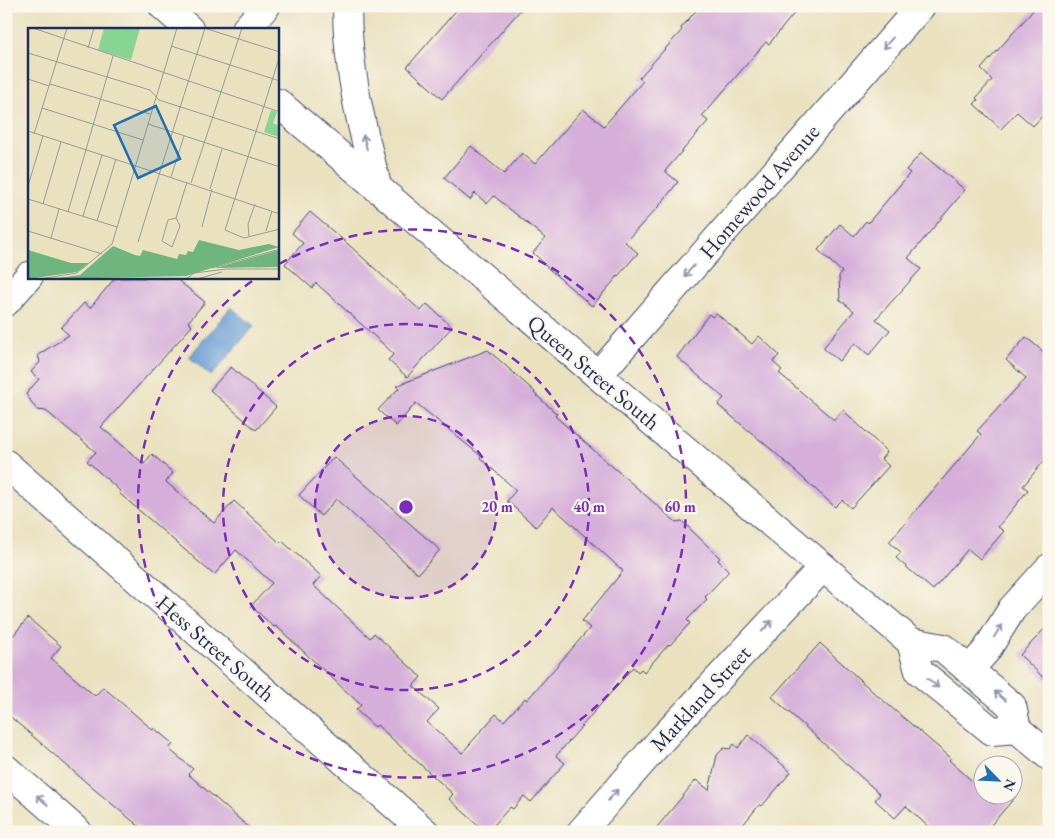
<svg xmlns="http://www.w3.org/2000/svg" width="1055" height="838" font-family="'EB Garamond',serif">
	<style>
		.water { fill: #699dd5; stroke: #42669a }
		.building { fill: #d5afd9 }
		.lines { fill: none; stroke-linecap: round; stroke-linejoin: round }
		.street-casing { stroke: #3a4a6d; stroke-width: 30 }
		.secondary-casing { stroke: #3a4a6d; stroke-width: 30 }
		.street { stroke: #fff; stroke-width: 28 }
		.secondary { stroke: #fff; stroke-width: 28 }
		.oneway { stroke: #8d97ae }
		.ring { fill: none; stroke: #7b2cbf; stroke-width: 2.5; stroke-dasharray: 9 6 }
		.labels { text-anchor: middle; stroke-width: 4.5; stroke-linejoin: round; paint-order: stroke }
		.street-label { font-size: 22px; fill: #1b2f5e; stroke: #fbf7ec }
		.inset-road { fill: none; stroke: #979a98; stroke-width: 1 }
		.view { fill: #1f6fb2; fill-opacity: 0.15; stroke: #1f6fb2; stroke-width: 2.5 }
		.inset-edge { fill: none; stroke: #1b2f5e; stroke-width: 2.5 }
		.centre { fill: #7b2cbf; stroke: #fbf7ec; stroke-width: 2.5 }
		.ring-label { font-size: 15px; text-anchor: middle; font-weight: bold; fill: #7b2cbf; stroke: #fbf7ec; stroke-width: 4.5; stroke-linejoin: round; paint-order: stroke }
	</style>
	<rect width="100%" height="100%" fill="#fbf7ec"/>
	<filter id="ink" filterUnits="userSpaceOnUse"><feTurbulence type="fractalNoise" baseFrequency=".02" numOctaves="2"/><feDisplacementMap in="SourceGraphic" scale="10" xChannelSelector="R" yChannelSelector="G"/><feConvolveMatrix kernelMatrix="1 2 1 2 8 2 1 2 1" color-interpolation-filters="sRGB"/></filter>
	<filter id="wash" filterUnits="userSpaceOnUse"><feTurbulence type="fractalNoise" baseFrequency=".0096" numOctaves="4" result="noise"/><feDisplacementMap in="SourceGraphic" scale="20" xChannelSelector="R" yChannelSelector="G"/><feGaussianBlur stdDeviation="1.12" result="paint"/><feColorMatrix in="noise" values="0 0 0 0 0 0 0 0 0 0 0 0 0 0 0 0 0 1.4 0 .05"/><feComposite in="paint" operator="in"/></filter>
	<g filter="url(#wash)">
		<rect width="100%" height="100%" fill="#eae1bf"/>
		<path class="water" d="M231,307L254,326L211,376L189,357Z"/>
		<g id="blocks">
			<g class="building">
				<path d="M460,6H524L442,99L407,67Z"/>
				<path d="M700,6H800L769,44L766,42L702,116L708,121L665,171L678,182L659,206L625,242L638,253L592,306L542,263L543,262L533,253L545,238L494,196L487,204L475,193L470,200L444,178L471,146L504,174L522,153L535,164L583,109L604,126L643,81L639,78L682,30L681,28Z"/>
				<path d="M1037,6H1049V109L1033,126L1017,112L1001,129L974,104L978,100L976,98L992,80L981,69Z"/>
				<path d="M921,153L965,190L908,258L921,269L876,319L890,330L869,355L855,343L839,361L823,348L854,311L840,300L839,276L842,272L818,250L840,224L854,236L866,221L868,223L910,173L906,170Z"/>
				<path d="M310,212L349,245L421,311L427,304L452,327L407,377L388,360L394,354L316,283L312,288L285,264L303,243L292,233Z"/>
				<path d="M115,278H175L205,302L188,322L192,326L101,427L144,464L152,454L173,473L166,482L214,523L234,501L280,543L282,541L321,576L313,585L370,638L374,633L421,677L413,686L439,709L427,722L462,753L496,714L504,721L525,698L527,700L590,628L582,621L623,571L553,507L536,527L507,501L516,490L480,458L481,456L416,403L396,426L378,410L399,388L396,386L488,350L535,392L534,393L557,414L555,416L590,447L676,522L682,521L720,558L718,560L729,571L705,597L707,599L687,620L690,623L670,645L669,644L644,672L641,669L638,672L633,667L556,756L565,763L531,802L524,796L513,809L510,807L488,832H486L449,799L453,794L377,725L375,727L356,710L361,705L276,626L274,627L251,606L272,583L236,550L214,575L119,493L120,491L87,461L96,452L46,411L37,410L26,394L39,379L31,372L40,362L38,355L69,335L61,328L84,303L90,308Z"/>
				<path d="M716,313L752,344L759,336L779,355L773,362L782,370L779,373L834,420L843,410L887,452L881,459L889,466L851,508L842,500L835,507L772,450L718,405L724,398L677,357L709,314L712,317Z"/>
				<path d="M1026,337L1047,355L1049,352V455L1023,486L1028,490L998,527L1004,531L980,559L968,549L933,590L896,558L901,552L889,542L981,434L977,431L1026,378L1006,360Z"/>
				<path d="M231,367L276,407L256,430L210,390Z"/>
				<path d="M334,457L440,550L418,574L336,499L321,516L299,495Z"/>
				<path d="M28,618L61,646L51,658L95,696L103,687L153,730L154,728L173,744L169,749L193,769L188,774L254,832H146L95,790L6,713V644Z"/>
				<path d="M1049,624V683L1020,655Z"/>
				<path d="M820,643L872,691L951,758L949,760L982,790V796H1016L985,832H934L906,806L895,818L875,800L880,794L772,697Z"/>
				<path d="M748,735L791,772L762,806L760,804L737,832H653L696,780L709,790L717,755L724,748L730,749L734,744L738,748Z"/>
			</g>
		</g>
	</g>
	<g filter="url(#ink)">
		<use href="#blocks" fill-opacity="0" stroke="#3a4a6d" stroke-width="1"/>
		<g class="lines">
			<g class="street-casing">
				<g id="street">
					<path d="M6,302L29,276"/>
					<path d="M598,375L921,6"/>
					<path d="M6,464L425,832"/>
					<path d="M969,670L986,651L1012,609L1049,568"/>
					<path d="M6,769L78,832"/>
					<path d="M581,832L662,739L823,567"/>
				</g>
			</g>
			<g class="secondary-casing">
				<g id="secondary">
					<path d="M163,6L189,29"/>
					<path d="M347,6C347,69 362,129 378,189"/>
					<path d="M246,29L266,6"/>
					<path d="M278,103L911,642L943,648L1012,706L1017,729L1049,756"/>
					<path d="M911,642L919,671L992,731L1017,729"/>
				</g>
			</g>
			<use href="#street" class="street"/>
			<use href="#secondary" class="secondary"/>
		</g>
		<defs><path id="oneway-shaft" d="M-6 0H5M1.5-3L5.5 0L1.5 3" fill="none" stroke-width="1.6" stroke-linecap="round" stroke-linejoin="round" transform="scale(1.25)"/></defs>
		<g class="oneway">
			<use href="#oneway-shaft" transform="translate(888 43) rotate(131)"/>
			<use href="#oneway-shaft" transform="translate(365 142) rotate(-105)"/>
			<use href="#oneway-shaft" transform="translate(689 271) rotate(131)"/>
			<use href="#oneway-shaft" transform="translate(767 626) rotate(-47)"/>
			<use href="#oneway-shaft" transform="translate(998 631) rotate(-57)"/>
			<use href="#oneway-shaft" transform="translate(933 683) rotate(40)"/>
			<use href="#oneway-shaft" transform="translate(1000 696) rotate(-140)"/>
			<use href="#oneway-shaft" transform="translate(613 795) rotate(-49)"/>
			<use href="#oneway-shaft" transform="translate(42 800) rotate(-139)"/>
		</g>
	</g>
	<circle cx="406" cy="507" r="91" fill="#7b2cbf" fill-opacity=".12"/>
	<g class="ring">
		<circle cx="406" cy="507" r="91"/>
		<circle cx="406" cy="507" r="183"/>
		<path d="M279 264A274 274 0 1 1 255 279"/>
	</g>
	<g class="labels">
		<g class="street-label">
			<text transform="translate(759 191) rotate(-49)" y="8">Homewood Avenue</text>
			<text transform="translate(594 372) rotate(40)" y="8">Queen Street South</text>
			<text transform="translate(216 648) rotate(41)" y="8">Hess Street South</text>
			<text transform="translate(700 698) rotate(-47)" y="8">Markland Street</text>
		</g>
	</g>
	<g transform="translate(28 28)">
		<rect width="251" height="251" fill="#eae1bf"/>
		<path d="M76,0H112L103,32L70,22ZM243,82L249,84L245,95L249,97L251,92V109L236,104Z" fill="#88d593"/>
		<path d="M171,212L211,222L241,216L251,219L158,248L22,251L52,247L85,218L107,227L112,228L115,222L149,231L151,226L158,227L160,223L165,224ZM0,222L43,235H61L49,244L0,251ZM251,222V239L187,240Z" fill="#6eb67d"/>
		<path class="inset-road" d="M5,0L252,84M176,0L252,24M143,18L252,53M60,20L66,0M0,25L122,62L131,72L252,111M252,27L197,202L216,210L252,201M0,51L21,58M22,56L122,86M14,80L115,112M120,96L252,139M0,103L108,138M6,106L39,0M108,138L252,186M143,149L156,108M163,155L214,0M0,158L15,108M182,161L194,121M0,171L89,199M15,176L33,114M40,184L85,28M55,188L74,127M148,190L152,198L144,219L134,213L140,192ZM148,190L159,154M69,193L88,131M174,199L184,161M0,203L74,226M238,203L244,183M221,208L220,196L227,176M23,210L31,181M110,214L177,0M184,240L252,221M12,251L49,245L84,216L149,0M158,251L166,245L198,241H252M169,251L194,244"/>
		<path class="view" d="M128,78L152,131L110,150L86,97Z"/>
		<rect width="251" height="251" class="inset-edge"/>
	</g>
	<circle cx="406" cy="507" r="8" class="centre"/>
	<g class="ring-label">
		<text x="497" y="512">20 m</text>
		<text x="589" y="512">40 m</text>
		<text x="680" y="512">60 m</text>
	</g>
	<rect width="1055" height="838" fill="none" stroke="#fbf7ec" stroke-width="25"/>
	<g transform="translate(998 780) rotate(114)"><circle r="24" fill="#fbf7ec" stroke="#a1a7b3"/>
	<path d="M0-4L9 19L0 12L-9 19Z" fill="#1f6fb2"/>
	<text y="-8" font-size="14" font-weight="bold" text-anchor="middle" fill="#1b2f5e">N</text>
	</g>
</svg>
